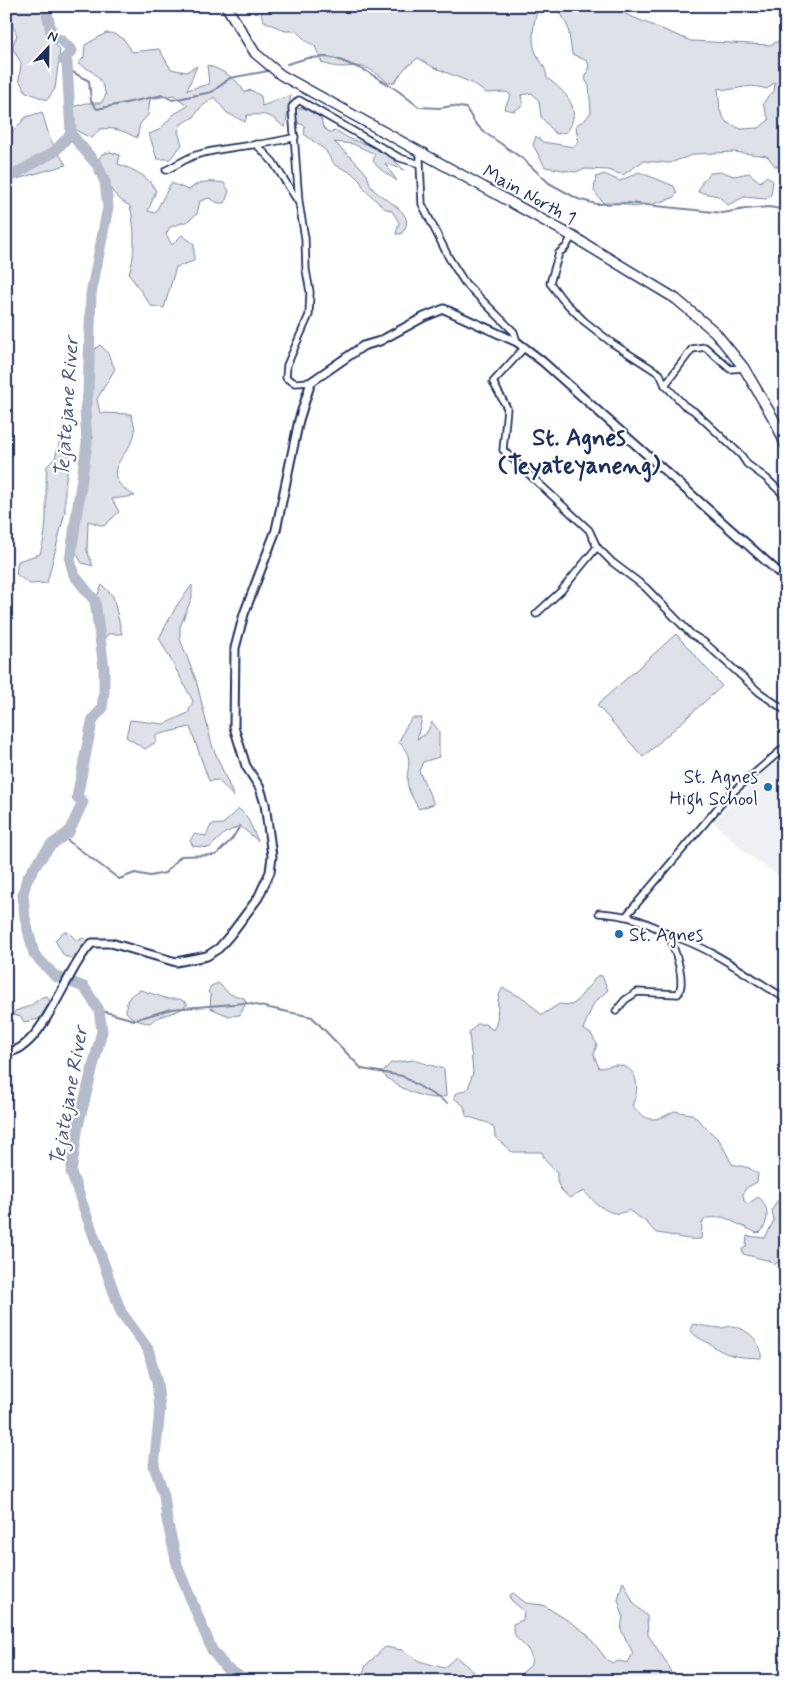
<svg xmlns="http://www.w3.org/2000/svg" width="792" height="1687" font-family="Mynerve,sans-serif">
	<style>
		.built { fill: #eff0f4 }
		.green { fill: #dee1e7; stroke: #7c88a2; fill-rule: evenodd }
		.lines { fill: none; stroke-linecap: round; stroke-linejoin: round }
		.stream { stroke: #77839f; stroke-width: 2 }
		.river { stroke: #b5bbca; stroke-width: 11 }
		.minor-casing { stroke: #1b2f5e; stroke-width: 9 }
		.tertiary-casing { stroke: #1b2f5e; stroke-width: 11 }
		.primary-casing { stroke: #1b2f5e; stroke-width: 12 }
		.minor { stroke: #fff; stroke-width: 5.5 }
		.tertiary { stroke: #fff; stroke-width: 7 }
		.primary { stroke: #fff; stroke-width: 9 }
		.poi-dot { fill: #1f6fb2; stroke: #fff; stroke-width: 2 }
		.labels { text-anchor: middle; stroke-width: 4.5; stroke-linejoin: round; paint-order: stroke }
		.street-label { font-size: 19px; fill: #1b2f5e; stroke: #fff }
		.poi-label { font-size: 19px; fill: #1b2f5e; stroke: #fff; text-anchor: end }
		.water-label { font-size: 20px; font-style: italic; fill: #49597e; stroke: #fff }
		.district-label { font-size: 24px; font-weight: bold; fill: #1b2f5e; stroke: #fff }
	</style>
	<rect width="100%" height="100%" fill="#fff"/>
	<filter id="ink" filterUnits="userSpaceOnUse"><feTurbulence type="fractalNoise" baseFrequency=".02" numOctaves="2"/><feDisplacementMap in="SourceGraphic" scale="10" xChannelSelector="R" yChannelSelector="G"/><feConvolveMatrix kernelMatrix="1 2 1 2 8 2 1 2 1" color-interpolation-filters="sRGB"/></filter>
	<g filter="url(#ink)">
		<path class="built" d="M786,751V881L746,853L713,822Z"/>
		<g class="green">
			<path d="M6,6H41L47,35L60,50L55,89L47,100L26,92L19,80L21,63L12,47L17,35L6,12Z"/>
			<path d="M266,6H539C534,18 530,41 536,53C541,65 545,63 547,78C566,92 583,109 567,132L556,134L541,117L539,101L532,93L521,95L523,105L514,111L504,109L511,95L506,92L486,93L472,83L433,67L418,58L404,69L395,82L388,83C356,53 355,75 322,63L315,46L306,41L296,31H285L264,21L261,14Z"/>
			<path d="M557,6H618L625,14L691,41L770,45L786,37V168L775,166L767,156L734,152L695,154L670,163L643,161L623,175L608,170L586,169L575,172L545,167L533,145L536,136L543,142L574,147L578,141L576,125L585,120L591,112L589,86L585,79L589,66L587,61L572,54L568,27ZM775,82L774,92L768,96L763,104L769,120L759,128L741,129L726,122L720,111L718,88C734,94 744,81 767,89Z"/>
			<path d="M106,33C121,33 125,40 132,52L159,49L171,69L186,72L197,66L187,90L209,84L207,65C221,70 238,78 244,92L251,90L261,96L262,106L291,95L285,128C267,112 269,115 247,115L245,122L227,113L214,97L200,108L194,117L181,124L178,131L182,145L170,159H157L149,134L159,130L174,114L188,106L174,95L150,99L148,115L140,124L137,138C124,131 114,127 100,129L92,138C74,131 71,128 69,108L86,103H101L106,95C101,77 94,71 78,64L84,57L85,45Z"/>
			<path d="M304,108L321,118L323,127L329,132L337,131L350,139L372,146L389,155L404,170L385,163L397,181L380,169L373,161L375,154L353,144L334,142C344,151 356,161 365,172C369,177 369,185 373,189C385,202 420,213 401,234H396L399,222L392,211L384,208L365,190L360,181L352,173L335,165L325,150L304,134L305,126L298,123L295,109Z"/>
			<path d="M42,112L50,139L66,165L6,182V139L26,117Z"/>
			<path d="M110,152L120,155L118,164C134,170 148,175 156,191L148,211L155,213L171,183L189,190C199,180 210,181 224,183L229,191L225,203H218L209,198L200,201L197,214L188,221L170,227L166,234L172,245L182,235L194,244V261L176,267L164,308L151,306L129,274C136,255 135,225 130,206C112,197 103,179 99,159L102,154Z"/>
			<path d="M639,172L674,186L677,193L673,198L650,205L633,207L621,203L604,204L594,191L596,177L604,174L620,181Z"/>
			<path d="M723,172L734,176L749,173L760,182L767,176L773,181L771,195L766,199L744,197L728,205L718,196L698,192L702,182L710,173Z"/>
			<path d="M100,345L107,352L115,369L97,399L100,413L131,414C132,419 135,425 135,430C135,454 91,471 135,496L112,499L119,512L104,526L88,521L87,551L93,566L82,563L75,551L86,447L93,438L86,424L88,354Z"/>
			<path d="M62,433L72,436L65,487V512L47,583L29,584L16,574L18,561L40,554C50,525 44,496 47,466L55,458Z"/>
			<path d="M102,585L113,596L122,634H108L101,643L95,601Z"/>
			<path d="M192,585V597L180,627V639L196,680L212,745L234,797L218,780L209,781L190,727L156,735V742L145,749L126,737L130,720L164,724L188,713L193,701L159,638L177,605Z"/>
			<path d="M676,634L722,686L643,757L597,705Z"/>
			<path d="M412,718H422L417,739L426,734L432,722L439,731V757L423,762L419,771L434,804L419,809C415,802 410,795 408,787C404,767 417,761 399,742L405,728Z"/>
			<path d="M239,809L247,817L258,841L240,826L225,833L209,848L193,846L190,841L194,834L206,836L211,825L223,824Z"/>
			<path d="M63,932H68L77,941L83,938L88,942L76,955L70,958L64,956L55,940Z"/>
			<path d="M598,975L602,976L608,990L594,1003L583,1029L591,1034L597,1044L594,1055L599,1068C605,1068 610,1065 615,1065C638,1064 641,1090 632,1105C646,1123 656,1122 674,1111L692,1114L720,1141L732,1164L749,1168L758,1174L757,1182L746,1188L743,1194L744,1201L748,1204L758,1197C770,1206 769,1221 761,1232L757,1233L723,1217L706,1218L702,1223L701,1239C685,1241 671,1234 656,1233L646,1222L628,1210C613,1221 593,1202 584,1191L570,1198C560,1190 556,1185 557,1173L545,1160L542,1152H512L495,1137L494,1128L488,1123L466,1116L464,1106L454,1098L455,1094L468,1089L473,1072L469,1033L477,1024H485L493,1030C502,1018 493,999 503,988L525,999L542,1015L559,1004L571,1005L575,1003Z"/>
			<path d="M218,983L230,994L244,998L246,1003L240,1015L229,1016L210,1008L211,996L208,992L211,986Z"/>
			<path d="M141,990L168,999H180L188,1004C174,1017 161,1012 150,1023C139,1022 134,1020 126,1012C126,1000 129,994 141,990Z"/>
			<path d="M47,996L50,1002L39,1019L24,1022L21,1017L13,1015L15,1011L30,1006L42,997Z"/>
			<path d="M413,1060L444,1069L446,1096C430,1104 393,1086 382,1073L391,1063Z"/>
			<path d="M786,1199V1256L774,1265L770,1261L743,1254L742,1249L746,1247L747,1236L765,1238L774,1220L772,1210L777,1201Z"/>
			<path d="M693,1324C702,1326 711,1327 721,1328C724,1328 729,1326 732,1326C747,1328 763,1343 761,1358C737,1357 728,1357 708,1343C701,1338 695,1338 690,1329Z"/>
			<path d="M623,1581L634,1604L647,1616L648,1635L669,1666L673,1681H518L522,1673L531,1665C535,1644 511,1644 513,1624L523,1620L524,1611L511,1600L510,1595L513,1593L526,1603L543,1605L572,1623L586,1633L607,1660L613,1663L619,1661L628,1663L633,1653L621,1630L623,1616L618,1600Z"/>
			<path d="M385,1647L402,1650L419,1661L444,1668L456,1657L474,1672L471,1681H360L366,1665Z"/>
		</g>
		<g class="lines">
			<g class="stream">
				<path d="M287,64L308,58L326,57L337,59L366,71L397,90L419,107L440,108L452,106L466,108L475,123L484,132L523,159L549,183L578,199L596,204L628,203L723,213L745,209L769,207L786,210"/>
				<path d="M67,69L89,81L91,101L97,109L163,95L172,100L212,92L230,78L268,71"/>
				<path d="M63,837L119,879L135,873L150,876L165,873L181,856L216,855L232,839L240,826"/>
				<path d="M99,1010L134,1020L171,1009L246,1003L312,1017L362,1069L402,1076L447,1103"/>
			</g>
			<g class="river">
				<path d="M46,6L52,37L61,40L72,51L63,60L67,62L71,134L98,166L105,182L108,207L91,294L88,394L85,409L87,443L70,560L74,575L95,601L104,668V692L102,709L93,719L91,727L77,797L83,802L69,832L50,846L35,866L27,879L23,894L25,918L34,954L55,976L84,987L99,1010L102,1031L78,1126L71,1172L121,1312L148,1349L157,1383L160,1410L154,1466L164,1495L167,1520L178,1568L212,1650L226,1668L247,1681"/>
				<path d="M6,179L54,152L71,134"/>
			</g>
			<g class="minor-casing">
				<g id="minor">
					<path d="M256,144L273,162L299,203L305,238L306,270L310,292L309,315L287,365L286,378L295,383L311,382"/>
					<path d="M420,164L422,204L449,258L465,283L514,332L517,342"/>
					<path d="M166,170C175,166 184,160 193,156C226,145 262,147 295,137"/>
					<path d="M299,203L292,107L299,100L400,158L420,164V158L425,152"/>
					<path d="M572,236L566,247L559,253L550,283L562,299L584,321L612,343L660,374L665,385L684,405L694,411L741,455L747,464L766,478L786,497"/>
					<path d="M525,347L493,382L507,408L503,450L589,530L597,547"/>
					<path d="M665,385L692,349L705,347L730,369L744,368"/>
					<path d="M536,614L561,591L597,547L612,562L645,587L691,634L704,642L759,692L786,711"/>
					<path d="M599,913C628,915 644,920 669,935C674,948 687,981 678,994L637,992L625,1000L616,1011"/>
					<path d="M627,915L726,798L786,746"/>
					<path d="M669,935C711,947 748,976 786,999"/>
				</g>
			</g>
			<g class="tertiary-casing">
				<path id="tertiary" d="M6,1052C42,1053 66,968 92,943H111L176,962L207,956L219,948L231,934L258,898L270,872L272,856L265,804L260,788L246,766L234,727L235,648L244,614L276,530L299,420L311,382L363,346L380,341L424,317L444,309L517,342L542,361L786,579"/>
			</g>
			<g class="primary-casing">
				<path id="primary" d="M226,6L255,53L281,75L572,236L676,299L715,332L744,368L776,423L786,446"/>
			</g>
			<use href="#minor" class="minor"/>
			<use href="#tertiary" class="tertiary"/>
			<use href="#primary" class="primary"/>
		</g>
	</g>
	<g class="poi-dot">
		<circle cx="768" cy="787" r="5"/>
		<circle cx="619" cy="934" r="5"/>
	</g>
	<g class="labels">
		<g class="street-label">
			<text transform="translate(530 194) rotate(29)" y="7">Main North 1</text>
		</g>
		<g class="poi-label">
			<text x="758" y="783">St. Agnes<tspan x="758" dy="22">High School</tspan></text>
			<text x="629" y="941" text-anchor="start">St. Agnes</text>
		</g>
		<g class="water-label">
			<text transform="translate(66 407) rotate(-86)" y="7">Tejatejane River</text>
			<text transform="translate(68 1096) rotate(-80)" y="7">Tejatejane River</text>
		</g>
		<g class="district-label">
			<text x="579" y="445">St. Agnes<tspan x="579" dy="28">(Teyateyaneng)</tspan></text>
		</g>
	</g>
	<rect width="792" height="1687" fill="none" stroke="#fff" stroke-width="25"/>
	<rect x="12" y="12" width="767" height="1662" fill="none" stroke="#1b2f5e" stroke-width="2" filter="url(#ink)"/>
	<g transform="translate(48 48) rotate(22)" stroke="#ffffff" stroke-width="4" paint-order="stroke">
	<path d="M0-4L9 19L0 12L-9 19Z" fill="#1b2f5e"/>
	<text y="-8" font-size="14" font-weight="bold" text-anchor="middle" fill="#1b2f5e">N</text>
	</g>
</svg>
